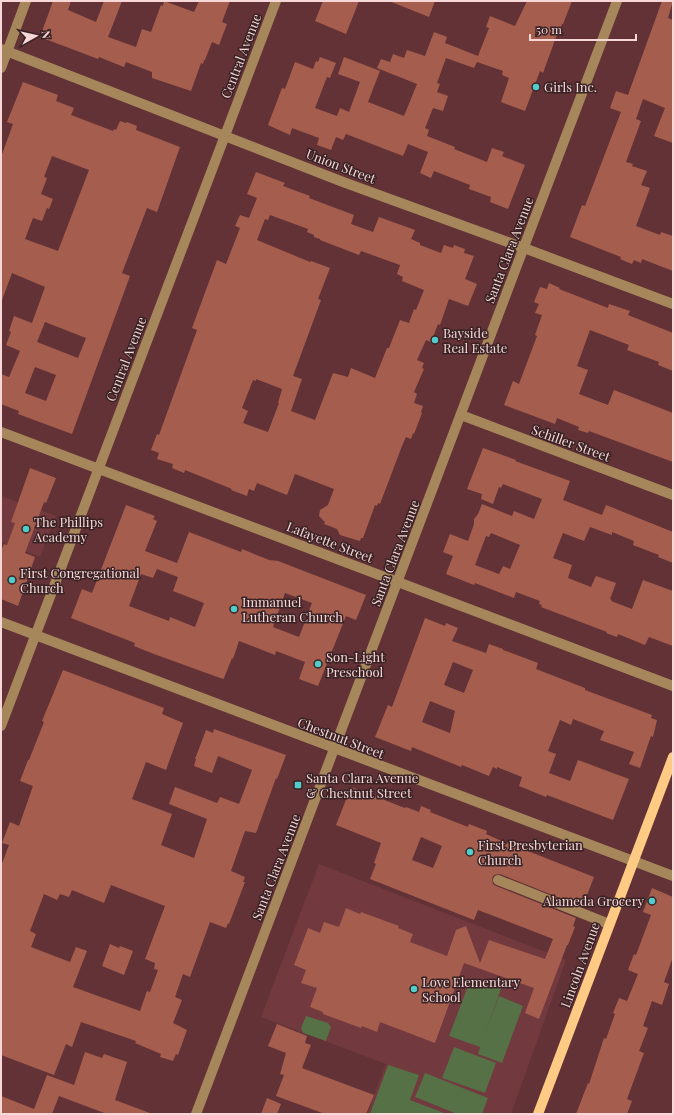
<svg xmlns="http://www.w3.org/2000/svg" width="674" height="1115" font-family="'Playfair Display',serif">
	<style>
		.built { fill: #72393f }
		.green { fill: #557145 }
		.building { fill: #a55e4d; fill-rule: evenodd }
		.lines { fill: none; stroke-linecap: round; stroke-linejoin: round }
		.minor { stroke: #a6875b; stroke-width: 10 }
		.major { stroke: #ffcb84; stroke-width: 10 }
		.poi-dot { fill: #52cdcc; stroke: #392224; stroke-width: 1.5 }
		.labels { text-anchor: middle; stroke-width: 3; stroke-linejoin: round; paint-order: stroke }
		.street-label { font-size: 13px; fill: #f7d7d8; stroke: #392224 }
		.poi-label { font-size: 13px; fill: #f7d7d8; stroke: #392224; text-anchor: start }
	</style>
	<rect width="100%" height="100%" fill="#633237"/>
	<g class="built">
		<path d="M1,496L56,516L40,557L1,542Z"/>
		<path d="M319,864L566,960L511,1114H367L386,1064L261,1017Z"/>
	</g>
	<g class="green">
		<path d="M471,978L501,989L485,1034L499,996L523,1006L502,1063L478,1054L480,1047L449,1036Z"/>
		<path d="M306,1016L328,1023L331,1027L326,1041L303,1033L301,1028Z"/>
		<path d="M454,1047L496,1063L485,1093L442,1078Z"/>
		<path d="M388,1065L419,1075L410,1100L447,1114H370Z"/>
		<path d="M425,1073L488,1098L482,1114H457L415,1097Z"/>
	</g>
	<g class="building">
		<path d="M53,1H71L68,10L96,22L104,1H122L108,37L136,47L142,29L151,32L161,5L163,6L164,1L194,12L199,1H230L222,22L227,24L219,45L212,42L205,60H204L203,64L201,63L191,91L152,78V72L126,62L124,67L99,57L98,59L40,37Z"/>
		<path d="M323,1H359L346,34L315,21Z"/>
		<path d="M389,1H435L429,17Z"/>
		<path d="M527,1H572L563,24H562L560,29H559L543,73L540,71L525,111L501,102L509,78L502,75L503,71L477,62L474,68L446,58L437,83L440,84L437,92L448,96L443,111L433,108L425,128L429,130L427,136L455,147L454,149L487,162L492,148L504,152L502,156L525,165L508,209L490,202L491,197L469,189L470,185L434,171L431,178L420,173L428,152L408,144L403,156L346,134L343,140L336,137L331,150L317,145L319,138L292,128L290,135L268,125L282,88L285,89L295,62L313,69L316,61L318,62L320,57L336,63L330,78L327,77L315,108L337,116L340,108L349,112L360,82L338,74L344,57L380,71L368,102L404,116L417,84L377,68L381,59L390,62L393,54L404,58L407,50L425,56L434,32L447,37L445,43L478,56L489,28L486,27L490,16L515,26Z"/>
		<path d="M662,1H673L668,18L673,20V143L654,136L665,108L643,99L636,119L641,121L626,162L633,164L632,166L647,171L641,185L650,188L636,226L660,235L661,232L673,236V271L642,259L641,263L634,260L632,264L620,259L621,257L570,237L582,205L585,206L621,112L610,108L616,91L628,95Z"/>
		<path d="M23,82L58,95L56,101L74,108L71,115L113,131L114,129L116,130L120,121L126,123L127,122L137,126L136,130L180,147L157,212L147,208L122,273L130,276L72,434L18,414L19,411L1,404V374L9,377L20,351L6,345L11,332L9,331L14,316L32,323L45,287L12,273L2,300L1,299V157L13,124L7,122ZM52,156L89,170L58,251L25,239L33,218L42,221L47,208L49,209L53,199L41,194L47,178L44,177ZM45,322L86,338L78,358L37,342ZM35,367L56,375L46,401L25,393Z"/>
		<path d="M256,172L285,183L283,186L310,196L309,198L354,215L351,224L373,232L379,217L415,230L411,239L420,243V245L441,253L444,245L453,248L454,245L465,249L464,253L474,256L465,279L477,284L468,306L449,299L440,325L438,324L431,342L426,340L417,360L424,363L422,368L424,369L414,392L417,394L414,403L423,406L421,412L422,413L414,434L413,433L411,439L406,437L402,446L380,504L378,503L377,506L375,505L363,538H361L360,541L340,535L337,529L324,524L325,522L319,516L320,510L328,505L334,489L295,474L287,495L257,483L254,491L249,489L247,496L231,490L232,489L185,470L184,473L172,468L173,464L157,459L159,453L151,450L157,434L159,435L197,330L192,328L217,260L226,264L240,228L235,226L240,215L249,218L257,198L247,194ZM270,215L308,229L307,232L314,235V237L320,239V240L359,255L361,251L400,265L397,274L403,277L402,281L424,290L416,310L414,309L409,323L400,320L389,348H387L375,378L351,368L348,377L333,373L315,420L291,411L302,379L293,376L321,300L318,299L330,268L311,261L310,262L257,240L265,219L268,220ZM256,379L282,389L278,403H279L268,432L243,423L248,411L242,408L253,380L256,381Z"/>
		<path d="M549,283L560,288L559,289L608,308L609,304L630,311L628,315L673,333V371L658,365L659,362L627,350L629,345L590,330L577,366L588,370L579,394L608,405L614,390L673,413V462L589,431L588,433L578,430L579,427L557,418L555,424L504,405L513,381L519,384L537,336L535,335L542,315L535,313L539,304L534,302L540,287L547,289Z"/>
		<path d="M483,448L516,460L515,461L570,481L563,500L602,515L606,505L673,532V563L658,557L659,555L633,545L634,541L612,532V535L590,527L584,541L563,533L553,558L572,565L568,578L591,587L596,576L616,583L610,599L612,600L611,601L632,609L643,580L673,591V646L649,637L645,645L618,634L617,637L606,633L607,632L541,607L542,605L539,604L540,601L516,592L514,598L475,583L474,585L446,574L453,556L443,552L450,534L468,541L474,524V519L478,514L482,504L512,516L514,511L534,519L542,499L503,484L501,488L499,487L493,504L481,499L482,494L467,489ZM491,533L520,545L510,569L503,566L499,574L475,565L486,536L489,537Z"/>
		<path d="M30,468L56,478L46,503L44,502L25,553L35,557L18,606L1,599V551L4,544L7,545L15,523L11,522Z"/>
		<path d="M126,505L155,516L153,519L157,521L145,551L177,563L189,532L241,552L242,549L269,560L278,561L366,595L356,620L346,616L318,686L299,679L305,662L276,651L275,655L239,641L233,659L232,658L224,678L223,679L154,654L134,646L135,643L71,618L82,589L92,593ZM157,569L178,577L173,591L204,603L195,627L170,617L169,621L129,606L141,574L153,578ZM285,593L312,603L299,637L273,627Z"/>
		<path d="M425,618L445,626L446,623L458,628L452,641L486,653L489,644L503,649V650L538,663L536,669L585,688V690L652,715L651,718L657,720L653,737L651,736L640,768L629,764L634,752L600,740L604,731L573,719L571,725L560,720L548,751L556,754L549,773L570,781L578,760L629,779L613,820L547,795L546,797L519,786L522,777L497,767V769L493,767L489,776L462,765L461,767L412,747L411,751L375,737L388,705L392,707ZM453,662L473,670L464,693L444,685ZM430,701L455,711L450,733L422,722Z"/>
		<path d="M63,670L164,708L162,714L183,723L166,770L146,762L132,799L172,814L161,845L194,858L207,819L169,804L175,787L217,803L220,797L239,804L252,770L218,756L212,773L194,766L196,759H195L206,730L213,733L214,729L286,755L277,779L276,778L256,833L245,831L231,871L245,877L243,882H245L229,924L228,923L226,928L210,922L190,977L183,974L175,997L182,1000L173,1023L187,1030L178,1055L176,1054L173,1061L160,1057L161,1054L135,1043L136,1041L81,1022L72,1047L66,1044L54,1075L1,1055V866L9,845L2,843L10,822L19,826L33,786L20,781L28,760H29L44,722L42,721ZM111,885L165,906L145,959L155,963L154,969L158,970L150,992L147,991L140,1011L73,987L87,951L76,947L70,962L31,947L36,934L30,931L44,894L57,900L60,894L69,897L72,890L104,903Z"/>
		<path d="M351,787L405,808L406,807L419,812L421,806L431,810L430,812L468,827L469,824L487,831L486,834L497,839L594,877L587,895L585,894L580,906L500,874L494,875L492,878L493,884L496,886L576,918L573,926L575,927L568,945H567L539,1019L525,1013L534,988L464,963L435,1043L380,1022L377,1032L362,1026L361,1028L323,1014V1012L310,1007L317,988L301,983L306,970L294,965L308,928L320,933L324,922L339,927L346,908L360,914L361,912L399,926L398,928L413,934L410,942L447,956L456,930L466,926L480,963L489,940L545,959L553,939L478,910L474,920L370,879L376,864L374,863L381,843L336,825ZM421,837L442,846L433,868L412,860Z"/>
		<path d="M652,888L673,897V957L664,982L669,984L662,1005L652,1001L643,1026L648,1028L639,1051L644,1053L627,1099L632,1101L627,1114H576L588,1083L589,1084L604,1038L606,1039L615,1014L613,1013L619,998L627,1001L638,974L628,970L634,954L636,955L651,915L643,912Z"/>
		<path d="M110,944L119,948L120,946L133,951L124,975L102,966Z"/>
		<path d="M277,1024L307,1036L305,1043L311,1045L302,1068L374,1095L366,1114H325L276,1096L284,1075L280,1074L286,1053L268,1046Z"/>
		<path d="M85,1052L102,1058L104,1054L127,1062L115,1100L150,1113V1114H107L59,1096L52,1114H1V1096L34,1109L47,1075L74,1085Z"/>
		<path d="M267,1098L281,1104L277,1114H261Z"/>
	</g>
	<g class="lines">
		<g class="minor">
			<path d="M1,49L343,182L524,248L673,304"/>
			<path d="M1,68L26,1"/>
			<path d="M461,415L673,495"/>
			<path d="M1,432L673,686"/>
			<path d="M1,622L673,876"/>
			<path d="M1,726L276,1"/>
			<path d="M498,880L609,924"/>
			<path d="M196,1114L617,1"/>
		</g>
		<path class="major" d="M538,1114L673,757"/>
	</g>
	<g class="poi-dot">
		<circle cx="536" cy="87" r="4"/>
		<circle cx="435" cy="340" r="4"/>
		<circle cx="26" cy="529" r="4"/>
		<circle cx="12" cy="580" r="4"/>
		<circle cx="234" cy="609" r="4"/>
		<circle cx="318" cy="664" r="4"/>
		<rect x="294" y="781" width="8" height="8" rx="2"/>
		<circle cx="470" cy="852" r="4"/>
		<circle cx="652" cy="901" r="4"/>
		<circle cx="414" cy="989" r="4"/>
	</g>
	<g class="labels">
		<g class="street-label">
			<text transform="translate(241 56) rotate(-69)" y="5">Central Avenue</text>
			<text transform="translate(341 166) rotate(21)" y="5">Union Street</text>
			<text transform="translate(509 250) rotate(-69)" y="5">Santa Clara Avenue</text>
			<text transform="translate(126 359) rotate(-69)" y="5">Central Avenue</text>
			<text transform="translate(571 443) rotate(20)" y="5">Schiller Street</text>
			<text transform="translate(330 542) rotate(21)" y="5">Lafayette Street</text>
			<text transform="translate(395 553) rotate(-69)" y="5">Santa Clara Avenue</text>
			<text transform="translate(341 738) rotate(21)" y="5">Chestnut Street</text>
			<text transform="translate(276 867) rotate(-69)" y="5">Santa Clara Avenue</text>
			<text transform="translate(580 965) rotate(-70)" y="5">Lincoln Avenue</text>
		</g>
		<g class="poi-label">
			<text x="544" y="92">Girls Inc.</text>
			<text x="443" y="338">Bayside<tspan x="443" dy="15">Real Estate</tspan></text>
			<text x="34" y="527">The Phillips<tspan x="34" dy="15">Academy</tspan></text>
			<text x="20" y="578">First Congregational<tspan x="20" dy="15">Church</tspan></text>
			<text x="242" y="607">Immanuel<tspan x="242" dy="15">Lutheran Church</tspan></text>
			<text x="326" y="662">Son-Light<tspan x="326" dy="15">Preschool</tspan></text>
			<text x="306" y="783">Santa Clara Avenue<tspan x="306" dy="15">&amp; Chestnut Street</tspan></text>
			<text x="478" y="850">First Presbyterian<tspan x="478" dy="15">Church</tspan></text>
			<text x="644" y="906" text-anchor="end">Alameda Grocery</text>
			<text x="422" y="987">Love Elementary<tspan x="422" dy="15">School</tspan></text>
		</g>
	</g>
	<rect width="674" height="1115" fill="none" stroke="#f7d7d8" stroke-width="4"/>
	<g transform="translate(36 36) rotate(82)" stroke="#392224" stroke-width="3" paint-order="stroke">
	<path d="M0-3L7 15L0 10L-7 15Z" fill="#f7d7d8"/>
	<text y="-6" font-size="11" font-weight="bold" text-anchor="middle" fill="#f7d7d8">N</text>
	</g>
	<path d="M530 34v6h106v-6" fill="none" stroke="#f7d7d8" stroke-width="2"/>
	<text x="536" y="34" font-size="12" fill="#f7d7d8" stroke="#392224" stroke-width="3" paint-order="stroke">50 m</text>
</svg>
